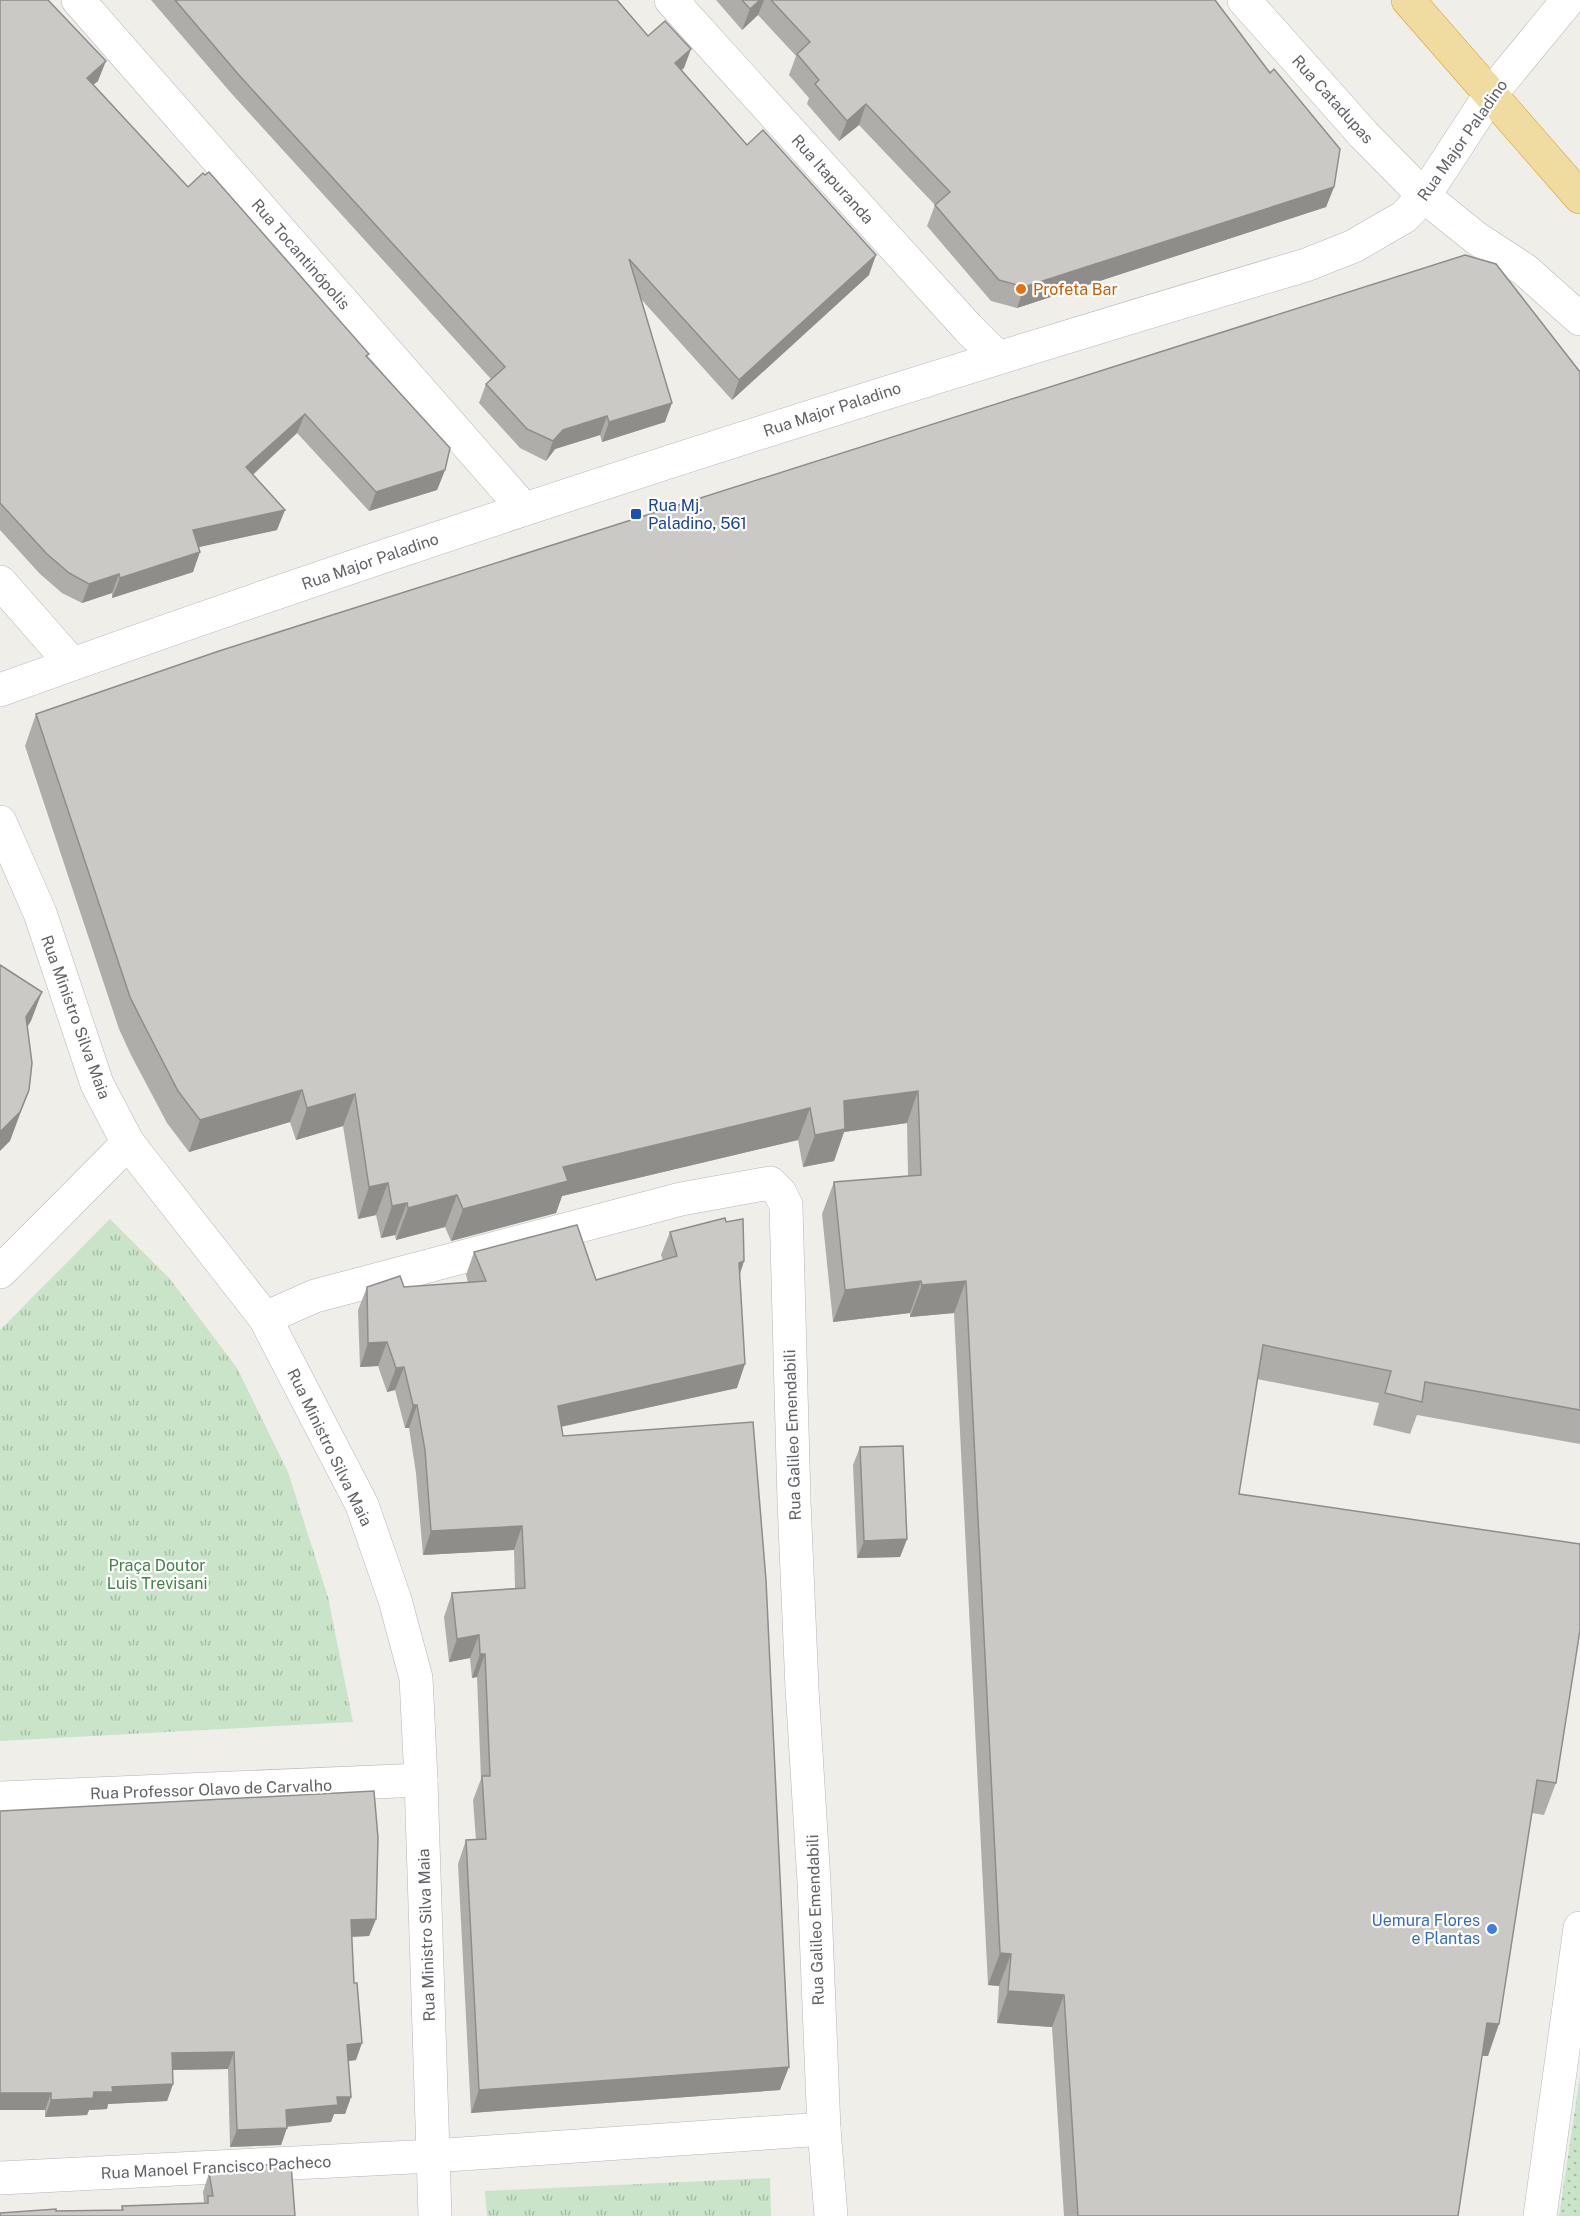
<svg xmlns="http://www.w3.org/2000/svg" width="1580" height="2216" font-family="'Public Sans',sans-serif">
	<style>
		.grass { fill: url(#grass-tufts) }
		.garden { fill: url(#garden-dots) }
		.lines { fill: none; stroke-linecap: round; stroke-linejoin: round }
		.street-casing { stroke: #b4b5b9; stroke-width: 34 }
		.secondary-casing { stroke: #b5b7bb; stroke-width: 34 }
		.highway-casing { stroke: #da9e1e; stroke-width: 34 }
		.street { stroke: #fff; stroke-width: 33 }
		.secondary { stroke: #fff; stroke-width: 33 }
		.highway { stroke: #f0dba0; stroke-width: 33 }
		.wall { fill: #afada9 }
		.shaded-wall { fill: #8e8d8a }
		.building { fill: #cbc9c5; stroke: #8e8d8a; stroke-width: 1.5 }
		.food-dot { fill: #e8710a; stroke: #fff; stroke-width: 2 }
		.transit-dot { fill: #1a4fb4; stroke: #fff; stroke-width: 2 }
		.shop-dot { fill: #3f7fe0; stroke: #fff; stroke-width: 2 }
		.labels { text-anchor: middle; stroke-width: 4.5; stroke-linejoin: round; paint-order: stroke }
		.street-label { font-size: 16px; fill: #606367; stroke: #fff }
		.food-label { font-size: 16px; fill: #c56008; stroke: #fff; text-anchor: start }
		.transit-label { font-size: 16px; fill: #164399; stroke: #fff; text-anchor: start }
		.park-label { font-size: 16px; fill: #428345; stroke: #fff }
		.shop-label { font-size: 16px; fill: #366cbe; stroke: #fff; text-anchor: end }
	</style>
	<defs>
		<pattern id="grass-tufts" width="24" height="20" patternUnits="userSpaceOnUse" patternTransform="scale(1.5)"><rect width="24" height="20" fill="#c9e4c9"/><path d="M3 7l-1-3M5 7V3M7 7l1-3M15 17l-1-3M17 17v-4M19 17l1-3" fill="none" stroke="#a7bca7"/></pattern>
		<pattern id="garden-dots" width="8" height="8" patternUnits="userSpaceOnUse" patternTransform="scale(1.5)"><rect width="8" height="8" fill="#c9e4c9"/><path d="M2 2h.1M6 6h.1" fill="none" stroke="#a7bca7" stroke-width="1.8" stroke-linecap="round"/></pattern>
	</defs>
	<rect width="100%" height="100%" fill="#f0eee9"/>
	<g class="grass">
		<path d="M110,1219L170,1279L237,1368L288,1472L328,1597L353,1722L0,1741V1330Z"/>
		<path d="M770,2178L771,2216H487L485,2191Z"/>
	</g>
	<path class="garden" d="M1580,2075V2216H1559Z"/>
	<g class="lines">
		<g class="street-casing">
			<g id="street">
				<path d="M78,0L524,509"/>
				<path d="M671,0L968,328L996,356"/>
				<path d="M0,582L72,664"/>
				<path d="M0,822L40,913L97,1084L128,1143L265,1318L362,1505L395,1600L416,1678L421,1780L435,2216"/>
				<path d="M0,1272L128,1143"/>
				<path d="M265,1318L315,1296L681,1199L770,1183L780,1193L786,1205L794,1501L802,1688L814,1882L824,2129L831,2216"/>
				<path d="M0,1798L421,1780"/>
				<path d="M0,2178L432,2156L824,2129"/>
			</g>
		</g>
		<g class="secondary-casing">
			<g id="secondary">
				<path d="M1244,0L1364,135L1424,196L1476,238L1525,270L1580,319"/>
				<path d="M0,690C431,535 867,395 1306,265L1354,246L1383,229L1404,217L1424,196L1490,95L1568,0"/>
				<path d="M1540,2216L1580,1928"/>
			</g>
		</g>
		<g class="highway-casing">
			<path id="highway" d="M1408,0L1580,197"/>
		</g>
		<use href="#street" class="street"/>
		<use href="#secondary" class="secondary"/>
		<use href="#highway" class="highway"/>
	</g>
	<g class="wall">
		<path d="M0,0L98,81L93,85L188,187L369,354L367,357L445,470L437,490L369,511L297,433L253,475L277,530L198,547L193,572L112,598V593L82,603L62,593L40,574L0,530Z"/>
		<path d="M151,0H617L648,36L684,68L681,70L747,145L869,275L732,400L641,299L665,422L602,442L600,435L555,449L546,461L520,448L479,403L486,384L491,379L231,93Z"/>
		<path d="M716,0H1215L1334,187L1326,207L1017,308L991,301L927,226L935,205L859,125L839,141L807,104L809,98L789,75L796,56L758,15L742,30Z"/>
		<path d="M1580,372V1444L1417,1415L1410,1434L1373,1425L1379,1403L1257,1379L1239,1494L1556,1783L1544,1815L1532,1813L1488,2056H1482L1458,2216H1064L1052,2027L997,2023L999,1986L988,1985L954,1313L910,1317V1313L833,1322L822,1214L834,1182L908,1176L907,1123L844,1132L834,1161L803,1167L798,1140L562,1196L556,1213L451,1241L445,1227L396,1240L395,1235L381,1238L376,1215L358,1219L343,1126L296,1140L290,1122L189,1152L167,1123L131,1055L119,1029L25,746L36,714Z"/>
		<path d="M726,1222L744,1261L740,1274L737,1388L561,1427L563,1436L780,2090L471,2113L458,1864L466,1840H476L473,1800L481,1779L477,1677L472,1678L470,1658L449,1662L444,1617L452,1593L515,1588L514,1550L423,1555L416,1473L409,1428H405L395,1390L387,1392L378,1366L360,1367L358,1310L367,1287H404L468,1282L466,1275L474,1252L596,1280L663,1260L661,1255L670,1232Z"/>
		<path d="M860,1447L907,1539L900,1557L857,1558L853,1465Z"/>
		<path d="M0,1811L376,1919L369,1936L351,1937L356,2060L348,2061L351,2097L345,2114H334L331,2122L287,2127L281,2145L230,2147L228,2069L173,2070V2084L167,2101L108,2104L107,2109L89,2110L87,2115L45,2117V2110H0Z"/>
		<path d="M236,2166L295,2216L56,2211L121,2210L122,2206L204,2203L203,2192L209,2173H234Z"/>
	</g>
	<g class="shaded-wall">
		<path d="M760,0H764L758,15L742,30L750,9Z"/>
		<path d="M691,49L684,68L668,82L675,63Z"/>
		<path d="M106,61L98,81L79,97L87,78Z"/>
		<path d="M866,104L859,125L839,141L847,121Z"/>
		<path d="M1334,187L1326,207L1017,308L1024,287Z"/>
		<path d="M876,255L869,275L732,400L739,380Z"/>
		<path d="M672,403L665,422L602,442L609,422Z"/>
		<path d="M305,414L297,433L239,487L246,467Z"/>
		<path d="M607,416L600,435L555,449L546,461L553,441L563,430Z"/>
		<path d="M445,470L437,490L369,511L376,492Z"/>
		<path d="M285,510L277,530L186,550L193,530Z"/>
		<path d="M200,552L193,572L112,598L120,578Z"/>
		<path d="M119,574L112,593L82,603L89,584Z"/>
		<path d="M42,992L31,1021L15,1047L26,1017Z"/>
		<path d="M29,1090L10,1141L0,1151V1132Z"/>
		<path d="M302,1090L290,1122L189,1152L200,1120Z"/>
		<path d="M918,1091L907,1123L844,1132L834,1161L803,1167L815,1135L844,1101Z"/>
		<path d="M355,1094L343,1126L296,1140L307,1108Z"/>
		<path d="M810,1108L798,1140L562,1196L556,1213L451,1241L463,1209L563,1167Z"/>
		<path d="M388,1183L376,1215L358,1219L369,1187Z"/>
		<path d="M457,1195L445,1227L396,1240L408,1208Z"/>
		<path d="M407,1203L395,1235L381,1238L392,1206Z"/>
		<path d="M744,1261L736,1285L739,1263Z"/>
		<path d="M921,1281L910,1313L833,1322L845,1290Z"/>
		<path d="M966,1281L954,1313L910,1317L922,1285Z"/>
		<path d="M387,1342L378,1366L360,1367L368,1343Z"/>
		<path d="M745,1364L737,1388L550,1429L558,1406Z"/>
		<path d="M404,1367L395,1390L387,1392L396,1368Z"/>
		<path d="M413,1405H417L409,1428H405Z"/>
		<path d="M522,1526L514,1550L423,1555L431,1531Z"/>
		<path d="M907,1539L900,1557L857,1558L864,1541Z"/>
		<path d="M479,1635L470,1658L449,1662L457,1639Z"/>
		<path d="M480,1654H485L477,1677L472,1678Z"/>
		<path d="M376,1919L369,1936L344,1937L351,1920Z"/>
		<path d="M1000,1953L1011,1954L999,1986L988,1985Z"/>
		<path d="M1008,1991L1064,1995L1052,2027L997,2023Z"/>
		<path d="M1487,2023L1499,2024L1488,2056L1475,2055Z"/>
		<path d="M362,2043L356,2060L341,2062L347,2045Z"/>
		<path d="M234,2052L228,2069L166,2070L172,2053Z"/>
		<path d="M789,2067L780,2090L471,2113L479,2090Z"/>
		<path d="M173,2084L167,2101L108,2104L107,2109L89,2110L87,2115L45,2117L51,2100L94,2092L112,2087Z"/>
		<path d="M0,2093H51L45,2110H0Z"/>
		<path d="M337,2097H351L345,2114H334L331,2122L280,2127L286,2110Z"/>
		<path d="M287,2128L281,2145L230,2147L237,2130Z"/>
	</g>
	<g class="building">
		<path d="M0,0H48L106,61L87,78L188,187L203,173L205,175L209,172L369,354L366,356L450,448L445,470L376,492L305,414L246,467L285,510L193,530L200,552L120,578L119,574L89,584L69,573L47,554L0,503Z"/>
		<path d="M175,0H617L648,36L665,21L691,49L675,63L747,145L763,130L876,255L739,380L629,259L672,403L609,422L607,416L563,430L553,441L527,429L486,384L505,367L238,74Z"/>
		<path d="M742,0H760L750,9Z"/>
		<path d="M771,0H1215L1270,73L1274,69L1340,149L1334,187L1024,287L999,280L935,205L950,192L866,104L847,121L815,84L819,80L797,54L810,42Z"/>
		<path d="M1465,255L1496,264L1580,372V1410L1425,1382L1422,1402L1385,1393L1391,1371L1263,1345L1239,1494L1580,1544V1630L1556,1783L1537,1780L1499,2024L1487,2023L1458,2216H1078L1064,1995L1008,1991L1011,1954L1000,1953L966,1281L922,1285L921,1281L845,1290L834,1182L921,1175L918,1091L844,1101L845,1129L815,1135L810,1108L563,1167L568,1181L463,1209L457,1195L408,1208L407,1203L392,1206L388,1183L369,1187L355,1094L307,1108L302,1090L200,1120L178,1091L143,1023L130,997L36,714L219,651Z"/>
		<path d="M0,965L42,992L26,1017L32,1063L29,1090L20,1112L0,1132Z"/>
		<path d="M725,1218L726,1222L743,1219L744,1261L739,1263L745,1364L558,1406L563,1436L753,1422L766,1580L789,2067L479,2090L466,1840L486,1839L482,1776H490L485,1654H480L479,1635L457,1639L452,1593L525,1588L522,1526L431,1531L425,1450L417,1405H413L404,1367L396,1368L387,1342L368,1343L367,1287L400,1276L404,1287L486,1281L474,1252L577,1225L596,1280L677,1256L670,1232Z"/>
		<path d="M903,1446L907,1539L864,1541L860,1447Z"/>
		<path d="M374,1791L378,1838L376,1919L351,1920L354,1983H357L362,2043L347,2045L351,2097H337L338,2105L286,2110L287,2128L237,2130L234,2052L172,2053L173,2084L112,2087L113,2092H94L93,2098L51,2100V2093H0V1811Z"/>
		<path d="M291,2164L295,2216H0V2213L56,2209V2211L123,2210L122,2206L208,2203V2196H213L209,2173H236V2166Z"/>
	</g>
	<circle class="food-dot" cx="1021" cy="289" r="6"/>
	<rect class="transit-dot" x="630" y="508" width="12" height="12" rx="3"/>
	<circle class="shop-dot" cx="1492" cy="1929" r="6"/>
	<g class="labels">
		<g class="street-label">
			<text transform="translate(1333 99) rotate(48)" y="6">Rua Catadupas</text>
			<text transform="translate(1462 140) rotate(-55)" y="6">Rua Major Paladino</text>
			<text transform="translate(833 179) rotate(48)" y="6">Rua Itapuranda</text>
			<text transform="translate(301 254) rotate(49)" y="6">Rua Tocantinópolis</text>
			<text transform="translate(832 409) rotate(-18)" y="6">Rua Major Paladino</text>
			<text transform="translate(370 561) rotate(-19)" y="6">Rua Major Paladino</text>
			<text transform="translate(76 1017) rotate(70)" y="6">Rua Ministro Silva Maia</text>
			<text transform="translate(792 1435) rotate(-92)" y="6">Rua Galileo Emendabili</text>
			<text transform="translate(330 1447) rotate(64)" y="6">Rua Ministro Silva Maia</text>
			<text transform="translate(211 1789) rotate(-2)" y="6">Rua Professor Olavo de Carvalho</text>
			<text transform="translate(815 1920) rotate(-92)" y="6">Rua Galileo Emendabili</text>
			<text transform="translate(426 1935) rotate(-92)" y="6">Rua Ministro Silva Maia</text>
			<text transform="translate(216 2167) rotate(-3)" y="6">Rua Manoel Francisco Pacheco</text>
		</g>
		<g class="food-label">
			<text x="1033" y="295">Profeta Bar</text>
		</g>
		<g class="transit-label">
			<text x="648" y="511">Rua Mj.<tspan x="648" dy="18">Paladino, 561</tspan></text>
		</g>
		<g class="park-label">
			<text x="157" y="1571">Praça Doutor<tspan x="157" dy="18">Luis Trevisani</tspan></text>
		</g>
		<g class="shop-label">
			<text x="1480" y="1926">Uemura Flores<tspan x="1480" dy="18">e Plantas</tspan></text>
		</g>
	</g>
</svg>
